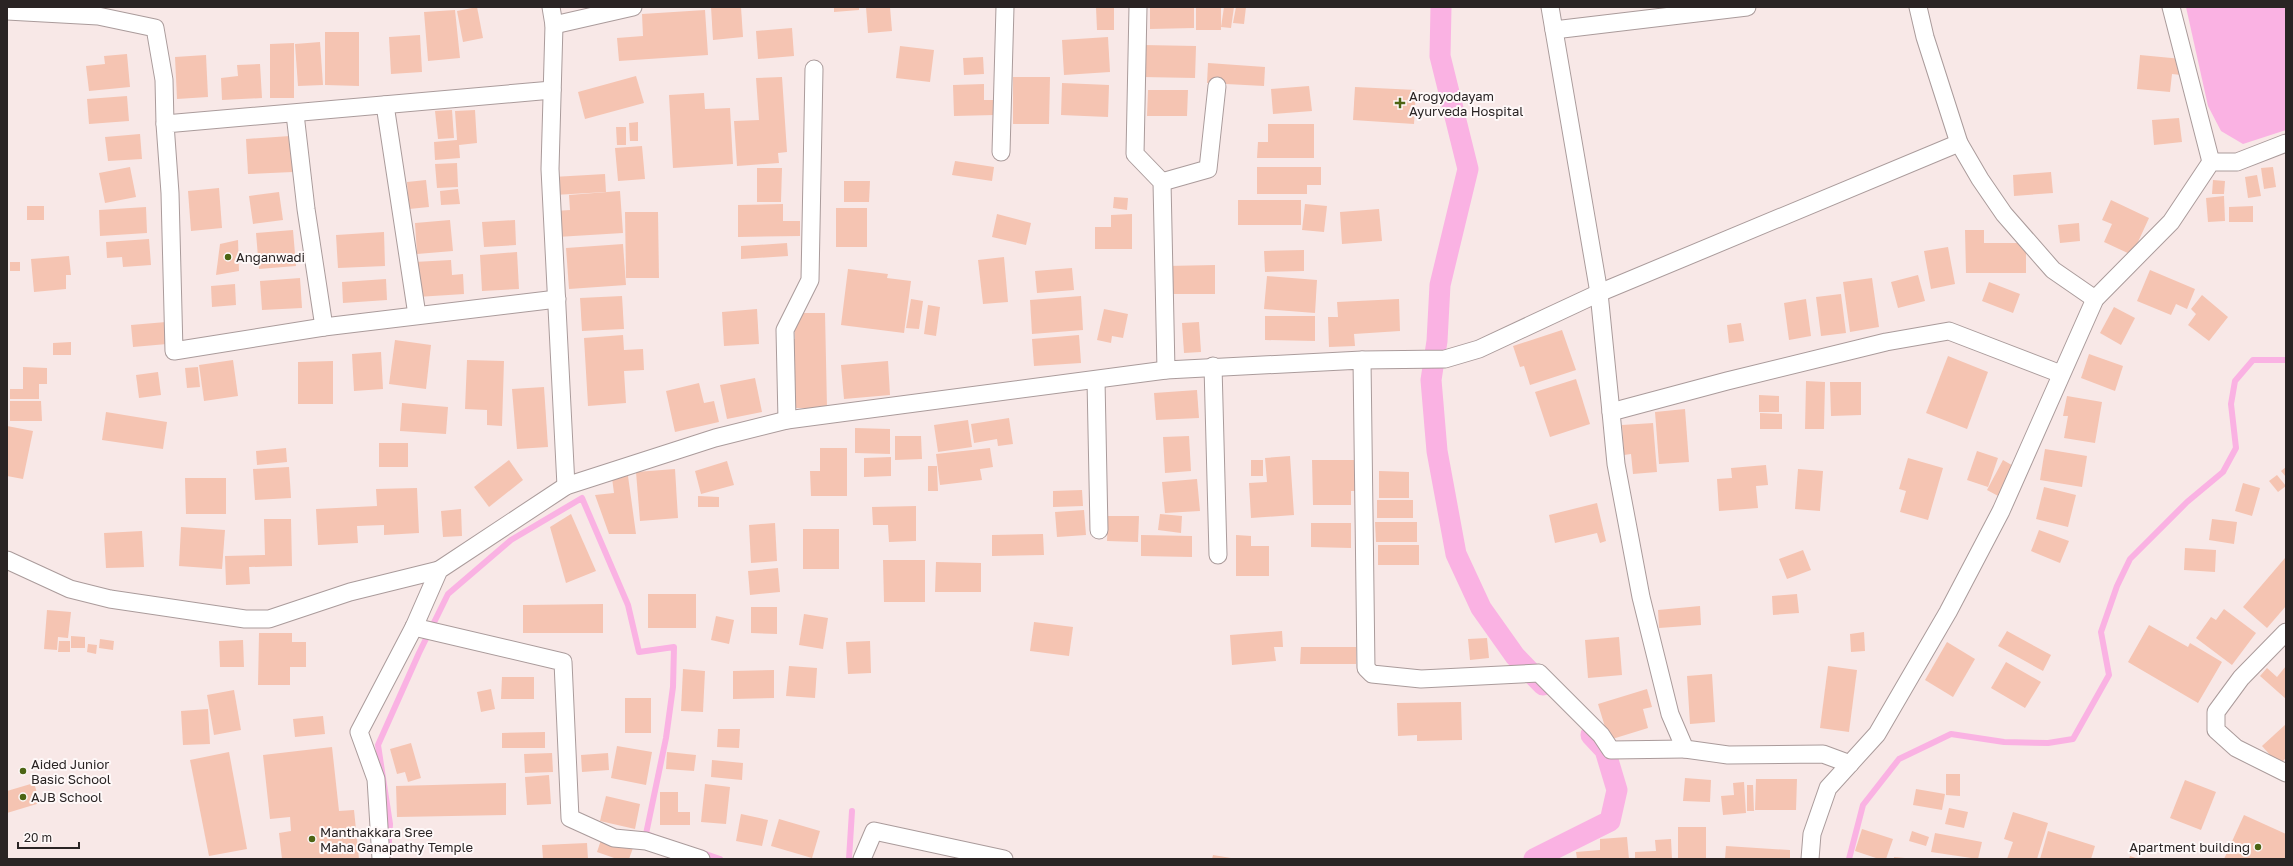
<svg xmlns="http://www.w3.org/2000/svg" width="2293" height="866" font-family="'Golos Text',sans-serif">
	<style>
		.water { fill: #fab2e3 }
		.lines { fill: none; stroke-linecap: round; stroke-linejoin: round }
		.stream { stroke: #fab2e3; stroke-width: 6 }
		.canal { stroke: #fab2e3; stroke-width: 21 }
		.building { fill: #f5c4b2 }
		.minor-casing { stroke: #aa9b9b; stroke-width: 19 }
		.minor { stroke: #fff; stroke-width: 17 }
		.poi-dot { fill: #4c6414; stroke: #fef8f8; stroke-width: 1.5 }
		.labels { text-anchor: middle; stroke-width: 4; stroke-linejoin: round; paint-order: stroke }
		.poi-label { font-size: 13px; fill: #2a2424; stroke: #fef8f8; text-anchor: start }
	</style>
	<rect width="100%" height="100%" fill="#f8e8e7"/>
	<path class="water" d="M2186,7H2286V130L2243,144L2221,131L2208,106Z"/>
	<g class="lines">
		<g class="stream">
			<path d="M700,852L720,859"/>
			<path d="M388,855L390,824L378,745L419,653L448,594L511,540L582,498L628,605L639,652L674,647L673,687L666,738L646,834L652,836"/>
			<path d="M849,859L852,811"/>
			<path d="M1849,859L1863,805L1899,759L1951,734L2004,742L2048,743L2073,739L2109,675L2101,632L2117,586L2130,559L2187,502L2223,472L2236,448L2231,404L2235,381L2253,360H2286"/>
		</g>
		<g class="canal">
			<path d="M1441,7L1440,56L1468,169L1440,285L1437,341L1431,380L1437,451L1456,554L1481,608L1515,656L1543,685"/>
			<path d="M1534,859L1610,821L1617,790L1605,750L1591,735"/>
		</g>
	</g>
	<g class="building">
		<path d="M477,7L483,38L463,42L457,11Z"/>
		<path d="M711,7H741L743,37L713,40Z"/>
		<path d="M834,7H859V10L834,12Z"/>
		<path d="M866,7H890L892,31L868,33Z"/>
		<path d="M1096,7H1114V30H1097Z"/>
		<path d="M1150,7H1194V28L1150,29Z"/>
		<rect x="1196" y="7" width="25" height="23"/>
		<path d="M1224,7H1234L1231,28L1221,27Z"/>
		<path d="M1236,7H1246L1244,24L1233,23Z"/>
		<path d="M455,10L460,58L428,61L424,12Z"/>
		<path d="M705,10L708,55L619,61L617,38L643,36L642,14Z"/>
		<path d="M792,28L794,56L758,59L756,31Z"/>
		<path d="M325,32H359V86L325,85Z"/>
		<path d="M420,35L422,72L391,74L389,37Z"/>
		<path d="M1108,37L1110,72L1064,75L1062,40Z"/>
		<path d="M320,42L323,85L298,86L295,44Z"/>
		<path d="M294,43V98H270V44Z"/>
		<path d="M1143,45L1196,46L1195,78L1142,77Z"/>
		<path d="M900,46L934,50L930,82L896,78Z"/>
		<path d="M127,54L130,87L89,91L86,66L105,64L104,56Z"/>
		<path d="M206,55L208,97L177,99L175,57Z"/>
		<path d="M2140,55L2182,59L2181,75L2172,74L2170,92L2137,89Z"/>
		<path d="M983,57L984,74L964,75L963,58Z"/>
		<path d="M1208,63L1265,67L1264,86L1207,83Z"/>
		<path d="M260,64L262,98L222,100L221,78L238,76L237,65Z"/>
		<path d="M636,76L644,103L585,119L578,92Z"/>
		<path d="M782,77L787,152L778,153L779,163L737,166L734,121L759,120L756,78Z"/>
		<path d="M1013,77H1050L1049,124H1013Z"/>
		<path d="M1062,83L1109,85L1108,117L1061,115Z"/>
		<path d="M984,84V100H995V115L954,116L953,85Z"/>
		<path d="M1309,86L1312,111L1273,114L1271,89Z"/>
		<path d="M1355,87L1416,90L1414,124L1353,120Z"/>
		<path d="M1148,90H1188L1187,116H1147Z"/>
		<path d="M704,93L705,109L730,108L733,164L673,168L669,95Z"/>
		<path d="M127,96L129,121L89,124L87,99Z"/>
		<path d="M452,110L454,138L438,139L435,111Z"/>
		<path d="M475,110L477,143L459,145L460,158L435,160L434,142L457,140L455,111Z"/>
		<path d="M2179,118L2182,142L2154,145L2152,120Z"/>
		<path d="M638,122V141H630L629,123Z"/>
		<path d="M1268,124H1314V158H1257L1258,142H1268Z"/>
		<path d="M616,127H626V145H617Z"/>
		<path d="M140,134L142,159L108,161L105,137Z"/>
		<path d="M290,136L293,172L248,174L246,139Z"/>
		<path d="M642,146L645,179L618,181L615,148Z"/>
		<path d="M955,161L994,167L992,181L952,175Z"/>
		<path d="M457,163L458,187L437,188L435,164Z"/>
		<path d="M130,167L136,197L105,203L99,173Z"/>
		<path d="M1257,167H1321V185H1307V194H1257Z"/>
		<path d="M2273,167L2276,187L2264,189L2261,168Z"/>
		<path d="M757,168H782L781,202H757Z"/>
		<path d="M2051,172L2053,193L2014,196L2013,175Z"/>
		<path d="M605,174L606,192L554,195L553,177Z"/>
		<path d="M2257,175L2261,196L2248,198L2245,177Z"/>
		<path d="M426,180L429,207L409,209L407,182Z"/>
		<path d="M2213,180L2225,181L2224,194H2212Z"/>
		<path d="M844,181H870L869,202H844Z"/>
		<path d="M219,188L222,228L191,231L188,191Z"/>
		<path d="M458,189L460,204L441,205L440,191Z"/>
		<path d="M620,191L623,233L557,237L555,211L570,210L569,195Z"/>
		<path d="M279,192L283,220L253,224L249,196Z"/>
		<path d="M2224,196L2225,221L2208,222L2206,198Z"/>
		<path d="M1114,197L1128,198L1127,210L1113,208Z"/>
		<rect x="1238" y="200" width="63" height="25"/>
		<path d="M2111,200L2149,218L2132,255L2104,242L2112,224L2102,220Z"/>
		<path d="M783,204V221H800V236L738,237V205Z"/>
		<path d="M1305,204L1327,206L1324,232L1302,230Z"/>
		<rect x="27" y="206" width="17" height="14"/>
		<path d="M2253,206V222H2229V207Z"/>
		<path d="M146,207L147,233L100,236L99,210Z"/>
		<rect x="836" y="208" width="31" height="39"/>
		<path d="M1379,209L1382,241L1342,244L1340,212Z"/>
		<path d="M625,212H658L659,278H626Z"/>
		<path d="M997,214L1031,223L1026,245L992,237Z"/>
		<path d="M1132,214V249H1095V227H1111V215Z"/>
		<path d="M450,220L453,251L417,254L415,223Z"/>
		<path d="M515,220L516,245L484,247L482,222Z"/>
		<path d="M2079,223L2080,241L2060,243L2058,225Z"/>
		<path d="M293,230L296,266L259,269L256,233Z"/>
		<path d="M1965,230H1984V243H2026V273H1966Z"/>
		<path d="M384,232L385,266L338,268L336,235Z"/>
		<path d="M149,239L151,265L123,267L122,257L107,258L106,242Z"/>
		<path d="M238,240L239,271L216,275L220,244Z"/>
		<path d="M787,243L788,256L741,259V246Z"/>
		<path d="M623,244L626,285L569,289L566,248Z"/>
		<path d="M1948,247L1955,284L1931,289L1924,251Z"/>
		<path d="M1304,250V271L1265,272L1264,251Z"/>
		<path d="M517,252L519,289L482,291L480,255Z"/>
		<path d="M69,256L71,275H66V289L34,292L31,259Z"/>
		<path d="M1004,257L1008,302L983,304L978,260Z"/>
		<path d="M451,260L452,275L463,274L464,294L417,297L414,262Z"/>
		<rect x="10" y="262" width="10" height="9"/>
		<path d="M1215,265V294H1167L1166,266Z"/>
		<path d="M1072,268L1074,290L1037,293L1035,271Z"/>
		<path d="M848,269L888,274L887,278L911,281L904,333L841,325Z"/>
		<path d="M2150,270L2195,289L2187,309L2176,304L2171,315L2137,301Z"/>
		<path d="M1918,275L1925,301L1898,308L1891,282Z"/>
		<path d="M1267,276L1317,280L1315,313L1264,309Z"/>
		<path d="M300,278L302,308L262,310L260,281Z"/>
		<path d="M1872,278L1879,327L1850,332L1843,282Z"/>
		<path d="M386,279L387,300L343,303L342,282Z"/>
		<path d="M1989,282L2020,294L2013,313L1982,301Z"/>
		<path d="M235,284L236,305L212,307L211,286Z"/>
		<path d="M1841,294L1846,333L1821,336L1816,297Z"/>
		<path d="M2202,295L2228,317L2209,341L2188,325L2196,314L2191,309Z"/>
		<path d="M622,296L624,329L582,331L580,298Z"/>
		<path d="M1081,296L1083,330L1032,334L1030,300Z"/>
		<path d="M911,299L923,301L919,329L906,328Z"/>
		<path d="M1399,299L1400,331L1354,334L1355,346L1329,347L1328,317H1338L1337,302Z"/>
		<path d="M1806,299L1811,336L1789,340L1784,303Z"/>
		<path d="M928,305L940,307L936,336L924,334Z"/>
		<path d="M2114,307L2135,318L2121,345L2100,333Z"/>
		<path d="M757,309L759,344L724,346L722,312Z"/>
		<path d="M1104,309L1128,314L1123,338L1112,336L1111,343L1097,340Z"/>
		<path d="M794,313H825L827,408H788L786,339H795Z"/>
		<path d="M1265,316H1315V341L1265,340Z"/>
		<path d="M166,322L167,344L133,347L131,325Z"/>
		<path d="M1199,322L1201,352L1184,353L1182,323Z"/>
		<path d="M1741,323L1744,341L1729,343L1727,325Z"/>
		<path d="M1562,330L1576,370L1530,385L1524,366L1520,367L1513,346Z"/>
		<path d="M623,335L624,350L643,349L644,370L624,371L626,403L588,406L584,338Z"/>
		<path d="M1079,335L1081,363L1034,366L1032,339Z"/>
		<path d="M395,340L431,345L426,389L389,384Z"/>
		<path d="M71,342V355H53V343Z"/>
		<path d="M381,352L383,389L354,391L352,354Z"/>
		<path d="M2089,354L2123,366L2115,391L2081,378Z"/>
		<path d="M1948,356L1988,372L1967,429L1926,413Z"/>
		<path d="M233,360L238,396L204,401L199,365Z"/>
		<path d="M467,360L504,361L502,426L487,425V410L465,409Z"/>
		<path d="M333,361V404H298V362Z"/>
		<path d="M888,361L890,395L844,399L841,365Z"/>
		<path d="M23,367L47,368V384H39V399H10V389H23Z"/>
		<path d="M198,367L200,387L187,388L185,368Z"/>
		<path d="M158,372L161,395L139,398L136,375Z"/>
		<path d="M755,378L762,412L727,419L720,385Z"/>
		<path d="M1576,379L1590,424L1550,437L1535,392Z"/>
		<path d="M1806,381L1825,382L1824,429H1805Z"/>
		<path d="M1830,382H1861V415L1831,416Z"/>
		<path d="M699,383L704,403L714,401L719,422L675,432L666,391Z"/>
		<path d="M544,387L548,447L517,449L512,389Z"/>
		<path d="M1197,390L1199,418L1156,420L1154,393Z"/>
		<path d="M1759,395L1779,396V412H1759Z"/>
		<path d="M2067,396L2102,402L2095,443L2064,438L2068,416H2063Z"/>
		<path d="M10,401H41L42,421H10Z"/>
		<path d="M402,403L448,407L446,434L400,431Z"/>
		<path d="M1685,409L1689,462L1659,464L1655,412Z"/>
		<path d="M106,412L167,422L163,449L102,440Z"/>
		<path d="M1760,413L1782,414V429H1760Z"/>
		<path d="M1009,418L1013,444L998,446L997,439L974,443L971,424Z"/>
		<path d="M968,420L972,447L938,452L934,425Z"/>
		<path d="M1653,423L1657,472L1633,474L1631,454L1624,455L1622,425Z"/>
		<path d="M7,426L33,431L23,479L7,476Z"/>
		<path d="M855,428L890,429V454L855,453Z"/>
		<path d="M895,436H921L922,459L895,460Z"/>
		<path d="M1189,436L1191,471L1165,473L1163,437Z"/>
		<rect x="379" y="443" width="29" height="24"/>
		<path d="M286,448L287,462L257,465L256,451Z"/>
		<path d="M820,448H847V496H811L810,471H820Z"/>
		<path d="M990,448L993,467L980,469L982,480L940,485L936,454Z"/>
		<path d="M2045,449L2087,456L2082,487L2040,480Z"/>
		<path d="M1977,451L1998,458L1988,487L1967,480Z"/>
		<path d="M1290,456L1294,515L1251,518L1249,483L1267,482L1265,458Z"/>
		<path d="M891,457V476L864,477V458Z"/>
		<path d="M1908,458L1943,468L1928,520L1900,512L1906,491L1899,489Z"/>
		<path d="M509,460L523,480L489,507L474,487Z"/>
		<rect x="1251" y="460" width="12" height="16"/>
		<path d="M1312,460H1356L1357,491H1351V505H1313Z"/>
		<path d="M2003,460L2015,467L2000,497L1987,490Z"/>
		<path d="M727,461L734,485L701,494L695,471Z"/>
		<path d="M1766,465L1768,485L1756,486L1758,508L1719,511L1717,479L1732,478L1731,468Z"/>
		<path d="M928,466H937L938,491H928Z"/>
		<path d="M289,467L291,498L255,500L253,469Z"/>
		<path d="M2286,467V477L2281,471Z"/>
		<path d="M675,469L678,518L640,521L636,472Z"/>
		<path d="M1798,469L1823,471L1820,511L1795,509Z"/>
		<path d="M1379,471L1409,472V498H1379Z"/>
		<path d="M2277,475L2286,486L2278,492L2269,481Z"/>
		<path d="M628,476L636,534H609L595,495L614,493L612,478Z"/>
		<path d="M185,478H226V514H186Z"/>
		<path d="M1197,479L1200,511L1165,513L1162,482Z"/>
		<path d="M2243,483L2260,488L2252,516L2235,511Z"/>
		<path d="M2044,487L2076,495L2068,527L2036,519Z"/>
		<path d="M417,488L419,533L384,535V525L357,526L358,543L318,545L316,509L377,506L376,489Z"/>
		<path d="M1082,490L1083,506L1053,507V491Z"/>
		<path d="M698,496L719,497V507H698Z"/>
		<rect x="1377" y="500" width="36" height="18"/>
		<path d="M1597,503L1606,541L1600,543L1597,533L1555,543L1549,515Z"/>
		<path d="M916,506V541L889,542L888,525H873L872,507Z"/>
		<path d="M461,509L462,536L443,537L441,511Z"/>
		<path d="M1084,510L1086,535L1057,537L1055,512Z"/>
		<path d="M571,514L596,571L566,583L550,527Z"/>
		<path d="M1160,514L1182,516L1181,533L1158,530Z"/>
		<path d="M1108,516H1139L1138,542L1107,541Z"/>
		<path d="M264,519H291L292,566L249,567L250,584L226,585L225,556L265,555Z"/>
		<path d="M2212,519L2237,522L2234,544L2209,540Z"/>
		<path d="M1375,522H1417V542H1376Z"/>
		<path d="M775,523L777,561L751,563L749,525Z"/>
		<path d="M1311,523H1351V548L1311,547Z"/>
		<path d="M181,527L225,530L222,569L179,566Z"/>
		<rect x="803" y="529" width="36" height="40"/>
		<path d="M2039,530L2069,541L2060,563L2031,551Z"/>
		<path d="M142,531L144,567L106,568L104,533Z"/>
		<path d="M1043,534L1044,555L992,556V535Z"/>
		<path d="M1141,535L1192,536V557L1141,556Z"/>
		<path d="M1236,535L1251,536V546H1269V576H1236Z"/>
		<rect x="1378" y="545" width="41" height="20"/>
		<path d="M2185,548L2216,550L2215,572L2184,570Z"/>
		<path d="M1803,550L1811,570L1787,579L1779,559Z"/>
		<path d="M2285,558L2286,606L2267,628L2243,607Z"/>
		<path d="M883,560H925V602H884Z"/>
		<path d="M936,562L981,563V592H935Z"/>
		<path d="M778,568L780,592L750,595L748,571Z"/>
		<rect x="648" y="594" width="48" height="34"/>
		<path d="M1797,594L1799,613L1773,615L1772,596Z"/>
		<path d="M603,604V633H523V605Z"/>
		<path d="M1700,606L1701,625L1659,628L1658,610Z"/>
		<path d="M751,607H777V634L751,633Z"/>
		<path d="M2224,609L2256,633L2232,665L2196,638L2211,617L2216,620Z"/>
		<path d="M47,610L71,612L68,638L58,637L57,650L44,649Z"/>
		<path d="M804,614L828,618L823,649L799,645Z"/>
		<path d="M716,616L734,620L729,644L711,640Z"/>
		<path d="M1034,622L1073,627L1069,656L1030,651Z"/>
		<path d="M2149,625L2188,647L2190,643L2222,662L2198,703L2128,662Z"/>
		<path d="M1282,631L1283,647H1274L1276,661L1232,665L1230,635Z"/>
		<path d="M2007,631L2051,655L2043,671L1998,646Z"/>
		<path d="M1864,632L1865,651L1851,652L1850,634Z"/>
		<path d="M259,633H292V642H306V667H290V685H258Z"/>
		<path d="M71,636L85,637V648H71Z"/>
		<path d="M1619,637L1622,675L1588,678L1585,640Z"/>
		<path d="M1487,638L1489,658L1470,660L1468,639Z"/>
		<path d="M100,639L114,641L113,650L99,648Z"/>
		<path d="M243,640L244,667H220L219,641Z"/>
		<path d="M59,641H70V652H58Z"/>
		<path d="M870,641L871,673L848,674L846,642Z"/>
		<path d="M1947,642L1975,659L1953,697L1925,680Z"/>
		<path d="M88,644L97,645L96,654L87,652Z"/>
		<path d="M1301,647H1356V664H1300Z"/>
		<path d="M2006,662L2041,682L2025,708L1991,688Z"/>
		<path d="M789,666L817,668L815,698L786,696Z"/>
		<path d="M1828,666L1857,670L1849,732L1820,728Z"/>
		<path d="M2286,666V699L2260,676L2267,668L2277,677Z"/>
		<path d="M683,669L705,671L703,712L681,711Z"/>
		<path d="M774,670V698L733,699V671Z"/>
		<path d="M1712,674L1715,722L1690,724L1687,676Z"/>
		<path d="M502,677H534V699H501Z"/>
		<path d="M491,689L495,709L481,712L477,692Z"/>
		<path d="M1647,689L1652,707L1643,709L1648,728L1609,740L1598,704Z"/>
		<path d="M234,690L241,730L214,735L207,695Z"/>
		<rect x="625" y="698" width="26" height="35"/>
		<path d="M1461,702L1462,740L1417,741V735L1398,736L1397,703Z"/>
		<path d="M208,709L210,744L183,745L181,711Z"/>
		<path d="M323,716L325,734L295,737L293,719Z"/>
		<path d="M2286,724V758L2279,765L2262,746Z"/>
		<path d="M718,729H740L739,748L717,747Z"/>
		<path d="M545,732V748H502V733Z"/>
		<path d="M411,743L421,778L408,782L405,772L397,774L390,749Z"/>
		<path d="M617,746L652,752L646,785L611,778Z"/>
		<path d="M332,747L339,811L354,810L359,859H282L279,833L291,831L290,817L270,819L263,755Z"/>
		<path d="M229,752L247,849L209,856L190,760Z"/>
		<path d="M667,752L696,755L694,771L666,769Z"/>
		<path d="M552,753L553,772L525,773L524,754Z"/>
		<path d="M608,753L609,770L582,772L581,755Z"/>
		<path d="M712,760L743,763L742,780L711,777Z"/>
		<path d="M1946,774H1960V796L1946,795Z"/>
		<path d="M549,775L551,804L527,805L525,777Z"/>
		<path d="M1685,778L1711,780L1710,802L1683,801Z"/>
		<path d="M1756,779H1797L1796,810H1755Z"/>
		<path d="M2185,780L2216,792L2201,830L2170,818Z"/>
		<path d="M1744,782L1746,813L1723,815L1721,796L1734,795L1733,783Z"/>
		<path d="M34,783L40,803L7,813V791Z"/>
		<path d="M506,783V815L397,817L396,786Z"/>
		<path d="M705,784L730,787L726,824L701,822Z"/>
		<path d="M1747,785H1753L1754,811H1747Z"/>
		<path d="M1916,789L1945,794L1942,810L1913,805Z"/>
		<path d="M660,792H678V812H690V825H660Z"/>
		<path d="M606,796L640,804L635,829L600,821Z"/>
		<path d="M1949,808L1968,812L1964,828L1945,824Z"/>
		<path d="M2013,812L2048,823L2037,859H2007L2013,842L2004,839Z"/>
		<path d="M741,814L768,820L762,846L736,841Z"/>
		<path d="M2244,815L2286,834V859H2224Z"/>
		<path d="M779,819L820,831L812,858L771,846Z"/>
		<rect x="1678" y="827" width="28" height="32"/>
		<path d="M1862,829L1893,839L1886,859H1879L1855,851Z"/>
		<path d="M1912,831L1929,837L1926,846L1909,841Z"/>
		<path d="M2048,831L2095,846L2091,859H2040Z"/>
		<path d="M1935,833L1982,842L1978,859L1931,852Z"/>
		<path d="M602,837L633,848L629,859H617L597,852Z"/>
		<path d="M1627,837L1629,859H1577L1576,852L1600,850V839Z"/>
		<path d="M1671,839L1672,859H1635V852L1656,851L1655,840Z"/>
		<path d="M587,843L588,859H543L542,845Z"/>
		<path d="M1726,846L1790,850V859H1725Z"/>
		<path d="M1213,855L1231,858V859H1212Z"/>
		<path d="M2130,856L2139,859H2129Z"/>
		<path d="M1894,857L1905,858V859H1894Z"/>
	</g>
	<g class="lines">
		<g class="minor-casing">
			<g id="minor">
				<path d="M551,7L554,25L550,169L566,486"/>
				<path d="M1138,7L1135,154L1162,182L1166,370"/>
				<path d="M1550,7L1599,293L1611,412"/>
				<path d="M1918,7L1925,37L1959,143L1980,179L2004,214L2053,270L2095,299"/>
				<path d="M2171,7L2211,162"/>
				<path d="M7,11L98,16L155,28L164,80L165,124"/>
				<path d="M554,25L633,7"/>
				<path d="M1554,30L1747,7"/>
				<path d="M552,90L165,124L170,193L174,351L324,327L557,299"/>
				<path d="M385,105L417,315"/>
				<path d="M295,114L306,209L324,327"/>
				<path d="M1001,152L1005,7"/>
				<path d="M1162,182L1208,169L1217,86"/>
				<path d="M1362,360L1445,359L1479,349L1599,293L1959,143"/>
				<path d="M1213,366L1218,555"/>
				<path d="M1096,380L1099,530"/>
				<path d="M787,420L785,330L810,280L814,69"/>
				<path d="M7,560L70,589L110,599L245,619H269L350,592L439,570"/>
				<path d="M414,627L563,662L570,818L614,838L646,841L701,859"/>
				<path d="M2286,632L2241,678L2216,712V730L2236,748L2286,773"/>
				<path d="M1850,764L1823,754L1728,755L1685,749L1670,714L1641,597L1616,464L1611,412L1727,381L1886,342L1949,331L2061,374"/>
				<path d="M381,859L376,779L359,732L414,627L439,570L566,486L715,438L787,420L1166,370L1362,360L1366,668L1372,674L1421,679L1539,673L1601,735L1611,750L1685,749"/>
				<path d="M862,859L874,831L1004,859"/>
				<path d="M1810,859L1812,834L1828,788L1877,734L1948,612L2001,511L2095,299L2171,222L2211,162H2237L2286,143"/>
			</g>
		</g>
		<use href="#minor" class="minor"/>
	</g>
	<g class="poi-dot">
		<path d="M1398 97h4v4h4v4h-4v4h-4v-4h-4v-4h4z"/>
		<circle cx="228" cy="257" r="4"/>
		<circle cx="23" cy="771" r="4"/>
		<circle cx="23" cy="797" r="4"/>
		<circle cx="312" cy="839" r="4"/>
		<circle cx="2258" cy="847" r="4"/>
	</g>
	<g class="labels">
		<g class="poi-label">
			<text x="1409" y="101">Arogyodayam<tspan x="1409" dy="15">Ayurveda Hospital</tspan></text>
			<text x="236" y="262">Anganwadi</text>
			<text x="31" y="769">Aided Junior<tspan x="31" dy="15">Basic School</tspan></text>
			<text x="31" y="802">AJB School</text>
			<text x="320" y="837">Manthakkara Sree<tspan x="320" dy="15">Maha Ganapathy Temple</tspan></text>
			<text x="2250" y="852" text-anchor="end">Apartment building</text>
		</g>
	</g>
	<rect width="2293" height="866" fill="none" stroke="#2a2424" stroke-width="16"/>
	<path d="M18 842v6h61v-6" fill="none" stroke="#2a2424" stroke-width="2"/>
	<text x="24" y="842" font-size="12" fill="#2a2424" stroke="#fef8f8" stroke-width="3" paint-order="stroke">20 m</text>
</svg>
